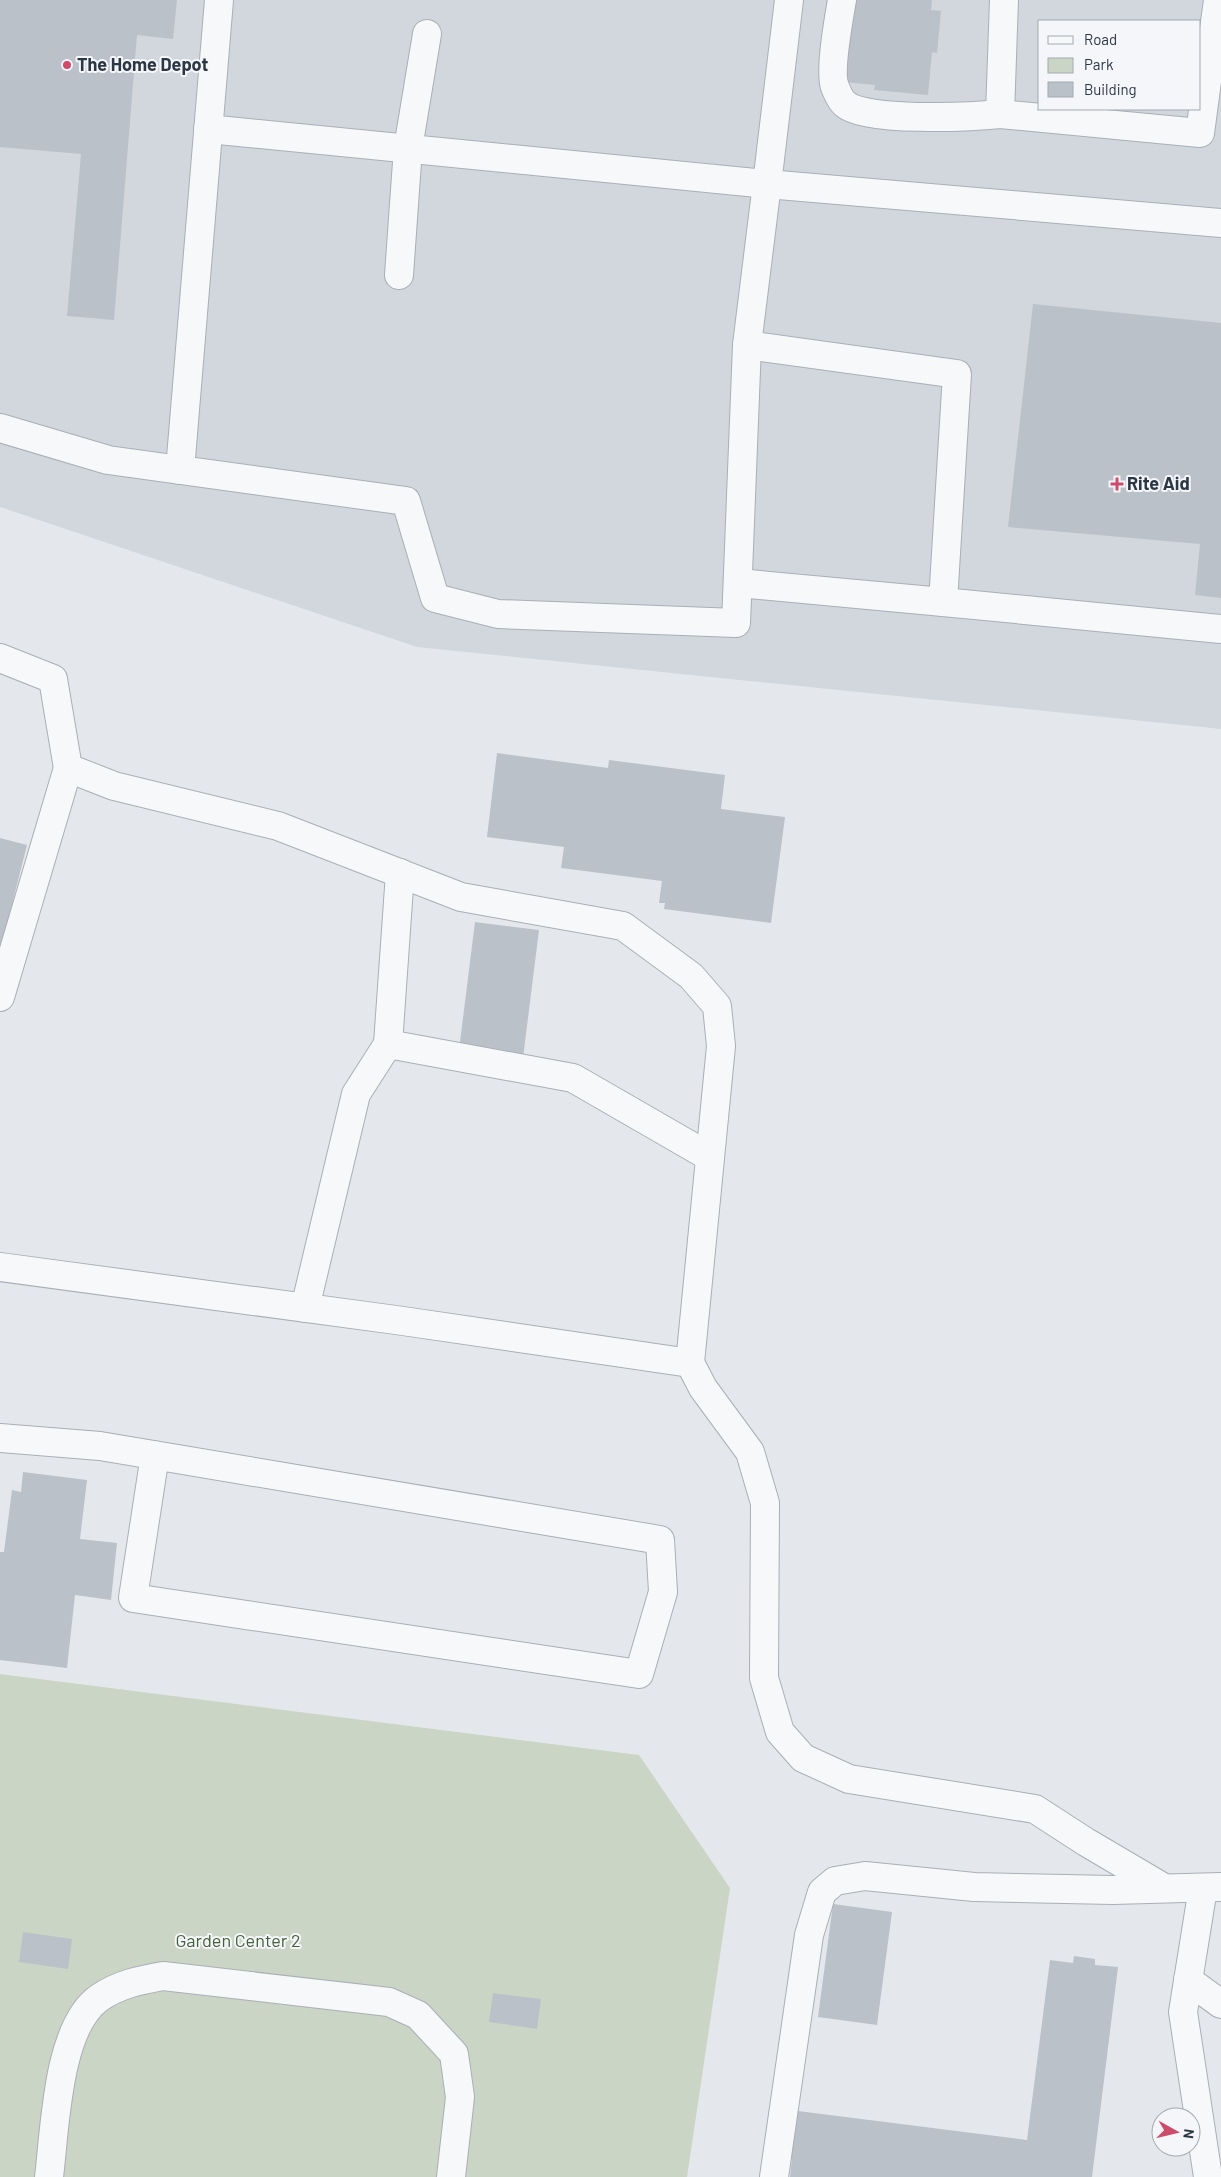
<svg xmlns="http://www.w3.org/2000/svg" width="1221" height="2177" font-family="Barlow,sans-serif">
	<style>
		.built { fill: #d2d7de; fill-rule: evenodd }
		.green { fill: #cbd5c5 }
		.building { fill: #bbc1c9 }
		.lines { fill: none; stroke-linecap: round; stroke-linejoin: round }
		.minor-casing { stroke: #a9afb6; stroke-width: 30 }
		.minor { stroke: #f7f8fa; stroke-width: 28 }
		.poi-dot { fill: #ce4c6b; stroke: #f4f6f9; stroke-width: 2 }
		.labels { text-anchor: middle; stroke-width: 4; stroke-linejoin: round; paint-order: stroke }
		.poi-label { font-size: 18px; font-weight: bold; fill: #2c3744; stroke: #f4f6f9; text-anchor: start }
		.park-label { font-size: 18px; fill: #446039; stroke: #f4f6f9 }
	</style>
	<rect width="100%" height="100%" fill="#e4e8ec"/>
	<path class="built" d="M0,0H1221V729L417,647L0,507ZM1040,21H1200V109H1040Z"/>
	<path class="green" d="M0,1674L639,1755L730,1888L687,2177H0Z"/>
	<g class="building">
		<path d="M0,0H177L173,39L137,35L114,320L67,316L81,154L0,147Z"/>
		<path d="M847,0H932L931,10L941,11L937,53L932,52L928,95L874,90L875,85L844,82Z"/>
		<path d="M1033,304L1221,323V598L1195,595L1200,544L1008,527Z"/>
		<path d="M497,753L608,768L609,760L725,775L721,809L785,817L771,923L664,909L665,903H659L662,881L561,868L564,847L487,837Z"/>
		<path d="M0,838L27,845L1,948H0Z"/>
		<path d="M475,922L539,930L523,1058L459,1050Z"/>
		<path d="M23,1472L87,1480L80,1539L117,1543L111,1600L75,1595L67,1668L0,1660V1552H4L12,1490L21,1492Z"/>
		<path d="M833,1904L892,1912L877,2025L818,2017Z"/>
		<path d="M23,1932L72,1939L68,1969L19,1962Z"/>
		<path d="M1074,1956L1095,1959V1965L1118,1967L1092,2177H790L792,2158L784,2157L787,2131L795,2132L798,2111L1027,2140L1050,1960L1073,1963Z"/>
		<path d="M493,1993L541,1999L537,2029L489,2022Z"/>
	</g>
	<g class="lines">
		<g class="minor-casing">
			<g id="minor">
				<path d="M842,0C839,17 829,73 835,87C837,92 841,101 845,104C864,122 972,117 1000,114"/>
				<path d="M1004,0L1000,114L1200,133L1218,0"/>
				<path d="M208,129L767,184L789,0"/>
				<path d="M399,275L408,148L427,34"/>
				<path d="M747,345L957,374L943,602L1221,629"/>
				<path d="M0,428L108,460L406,501L435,598L498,614L736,623L747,345L767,184L1221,223"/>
				<path d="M180,470L219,0"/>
				<path d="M738,583L943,602"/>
				<path d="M0,658L53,679L68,768L114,786L278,826L461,897L623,926L691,976L717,1006L721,1046L690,1363L703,1388L750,1452L765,1503L764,1678L780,1732L803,1758L849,1779L1035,1809L1086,1842L1164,1888"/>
				<path d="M400,873L388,1044L573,1078L710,1157"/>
				<path d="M0,997L68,768"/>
				<path d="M0,1267L396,1320L690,1363"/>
				<path d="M305,1308L356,1094L388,1044"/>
				<path d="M0,1438L100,1446L660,1540L663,1592L639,1674L133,1598L155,1455"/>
				<path d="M1203,1888L1183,2012L1208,2177"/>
				<path d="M1188,1980L1221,2004"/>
				<path d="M49,2177C55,2129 57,2028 99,1998C119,1984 141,1980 163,1976L389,2002L418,2015L454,2054L460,2097L451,2177"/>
				<path d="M774,2177L809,1935L822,1892L835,1881L865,1876L974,1887L1113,1890L1221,1887"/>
			</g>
		</g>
		<use href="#minor" class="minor"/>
	</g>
	<g class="poi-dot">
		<circle cx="67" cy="65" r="5"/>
		<path d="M1114.5 476.5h5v5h5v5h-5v5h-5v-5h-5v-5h5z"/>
	</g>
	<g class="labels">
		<g class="poi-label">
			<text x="77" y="71">The Home Depot</text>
			<text x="1127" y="490">Rite Aid</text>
		</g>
		<g class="park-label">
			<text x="238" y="1947">Garden Center 2</text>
		</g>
	</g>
	<rect x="1038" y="20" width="162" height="90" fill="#f4f6f9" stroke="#a4aab1"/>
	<rect x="1048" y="36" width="25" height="8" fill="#f7f8fa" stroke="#a4aab1"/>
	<text x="1084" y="45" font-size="15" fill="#2c3744">Road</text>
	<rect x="1048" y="58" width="25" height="15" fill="#cbd5c5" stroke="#a4aab1"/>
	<text x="1084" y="70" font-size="15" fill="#2c3744">Park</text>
	<rect x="1048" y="82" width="25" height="15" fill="#bbc1c9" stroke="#a4aab1"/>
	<text x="1084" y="95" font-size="15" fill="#2c3744">Building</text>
	<g transform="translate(1176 2132) rotate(98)"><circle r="24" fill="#f4f6f9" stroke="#a4aab1"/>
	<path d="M0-4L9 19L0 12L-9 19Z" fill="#ce4c6b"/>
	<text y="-8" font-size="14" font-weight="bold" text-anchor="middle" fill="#2c3744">N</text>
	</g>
</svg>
